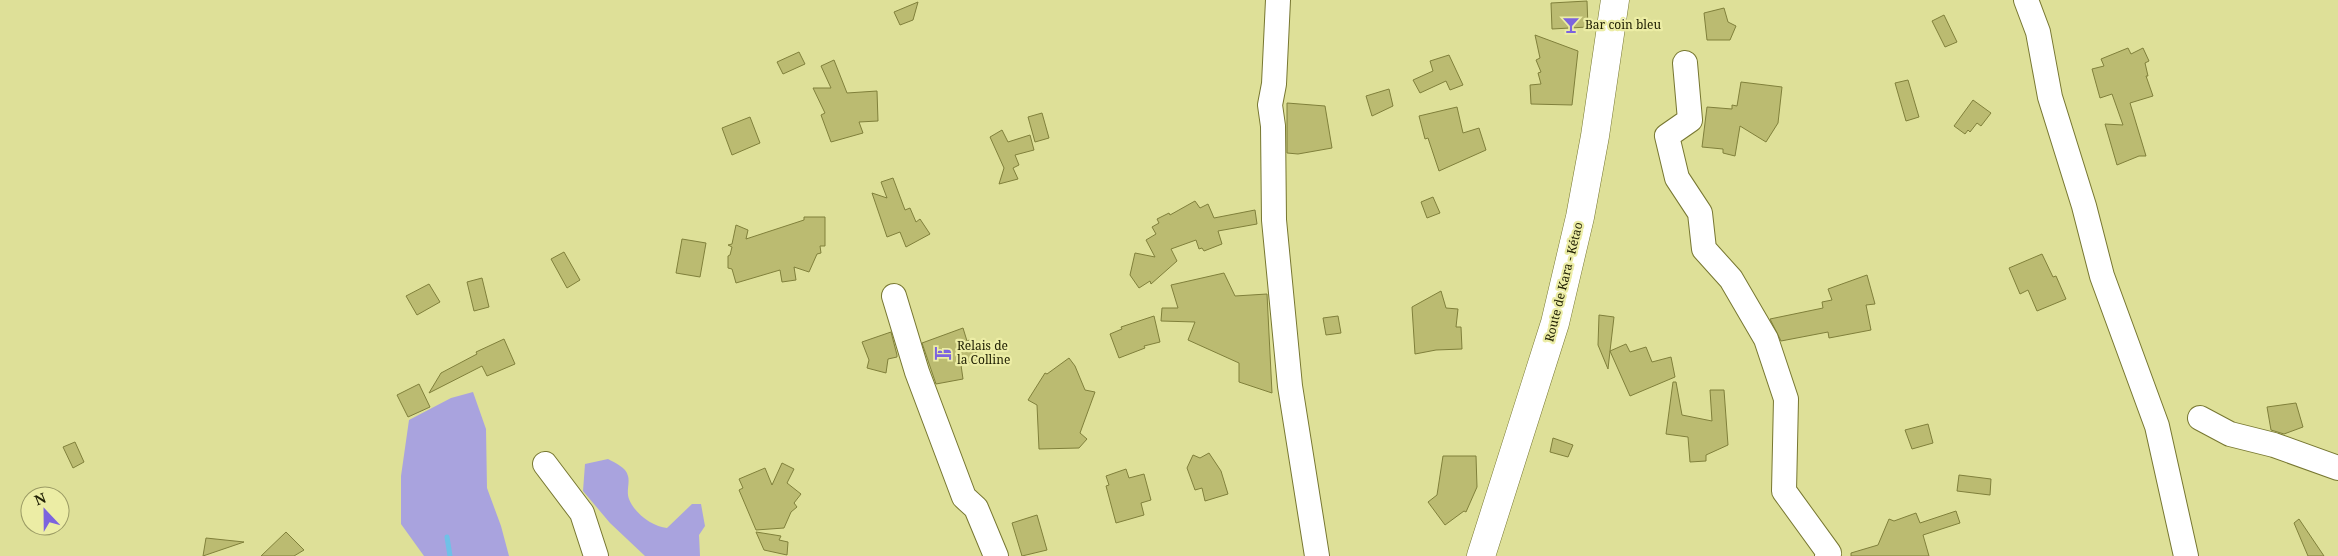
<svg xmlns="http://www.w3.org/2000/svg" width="2338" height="556" font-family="'Noto Serif',serif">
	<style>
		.green { fill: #a9a3de }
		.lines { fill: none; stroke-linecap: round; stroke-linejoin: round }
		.stream { stroke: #6fc1e7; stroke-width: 5 }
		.building { fill: #bbbb71; stroke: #80803b }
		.minor-casing { stroke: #777731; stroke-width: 26 }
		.major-casing { stroke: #777731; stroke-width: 29 }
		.minor { stroke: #fff; stroke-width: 24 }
		.major { stroke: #fff; stroke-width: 28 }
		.labels { text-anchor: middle; stroke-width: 4.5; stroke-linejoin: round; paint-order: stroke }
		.poi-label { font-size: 12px; fill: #212104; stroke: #eceda5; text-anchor: start }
		.street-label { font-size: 12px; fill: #212104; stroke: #eceda5 }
	</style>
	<rect width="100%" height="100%" fill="#dee098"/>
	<g class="green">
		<path d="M473,392L486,429L487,488L501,526L509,556H424L401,524V476L409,420L451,398Z"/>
		<path d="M608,459C615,463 626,467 628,476C630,483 626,491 629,499C634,513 653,527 667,528L692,504H701L705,526L699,535L700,556H645L610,523L583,491L585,464Z"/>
	</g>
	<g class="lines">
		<path class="stream" d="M447,537L450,556"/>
	</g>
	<g class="building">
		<path d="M1587,1L1588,27L1552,29L1551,3Z"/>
		<path d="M918,2L913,20L900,25L894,12Z"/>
		<path d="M1724,8L1728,22L1736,26L1730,40H1707L1704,13Z"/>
		<path d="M1944,15L1957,42L1945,47L1932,21Z"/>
		<path d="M1535,35L1578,51L1572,105L1531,104L1530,85L1541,84L1538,73L1541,72L1536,60L1540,58Z"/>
		<path d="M2128,48L2131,54L2143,48L2149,61L2145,63L2148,76H2146L2153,96L2130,103L2146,156H2139L2117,165L2105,124L2123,125L2112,94L2100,98L2092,69L2104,66L2101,59Z"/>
		<path d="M799,52L805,64L783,74L777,62Z"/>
		<path d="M1449,55L1463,85L1450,90L1446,81L1420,93L1413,80L1433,71L1430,61Z"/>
		<path d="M834,60L847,93L877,91L878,121L859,122L863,133L831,142L821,115L825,113L813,88H831L821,66Z"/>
		<path d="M1908,80L1919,117L1906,121L1895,83Z"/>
		<path d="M1741,82L1782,87L1778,123L1766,142L1740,126L1735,156L1723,153V149L1702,147L1707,107L1732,109V105L1737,106Z"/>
		<path d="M1389,89L1393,106L1372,116L1366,96Z"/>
		<path d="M1973,100L1991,113L1981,126L1977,123L1970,132L1968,130L1965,134L1954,126Z"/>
		<path d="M1287,103L1325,106L1332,148L1298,154L1287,153Z"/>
		<path d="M1457,107L1463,133L1479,128L1486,150L1439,171L1428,138L1425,139L1419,116Z"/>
		<path d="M1042,113L1049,138L1035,142L1028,117Z"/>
		<path d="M750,117L760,143L732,155L722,128Z"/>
		<path d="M1002,130L1008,142L1030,135L1034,150L1015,155L1019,165L1013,168L1018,179L999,184L1004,168L990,137Z"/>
		<path d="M893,178L905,210L910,208L916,222L920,219L930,234L906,247L900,232L887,237L872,193L887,198L881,182Z"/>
		<path d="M1433,197L1440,213L1427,218L1421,202Z"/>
		<path d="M1195,201L1200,208L1208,204L1214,218L1255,210L1257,224L1218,231L1222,244L1204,251L1202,248L1199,249L1196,240L1171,249L1177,261L1151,284L1150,281L1139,288L1130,275L1135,253L1155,257L1146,240L1156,234L1152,227L1159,223L1157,219L1169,213L1170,215Z"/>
		<path d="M804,217H825V246H820L821,253L817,254L809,272L794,267L796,280L782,282L780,270L736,283L732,269L728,268V256L730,255L732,247L728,245L732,244L736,225L748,230L746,239L804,220Z"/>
		<path d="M682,239L706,243L700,277L676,273Z"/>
		<path d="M564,252L580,280L567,288L551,259Z"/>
		<path d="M2042,254L2053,277L2056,276L2066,299L2037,311L2028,290L2020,294L2009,268Z"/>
		<path d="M1224,273L1235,296L1267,294L1272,393L1239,382V363L1188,340L1195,322L1161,321L1162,308H1178L1171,285Z"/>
		<path d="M1867,275L1875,304L1866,305L1871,330L1829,338L1828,332L1781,341L1770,319L1823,308L1822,302L1832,300L1828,289Z"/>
		<path d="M482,278L489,307L474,311L467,282Z"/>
		<path d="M429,284L440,302L417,315L406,296Z"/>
		<path d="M1441,291L1446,308L1458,309L1456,327H1461L1462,349L1436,350L1415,354L1412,307Z"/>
		<path d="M1599,315L1614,317L1610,351L1626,344L1630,352L1646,347L1652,362L1671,357L1675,377L1630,396L1610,351L1608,369L1598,345Z"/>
		<path d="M1154,316L1160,342L1144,346L1145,348L1119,358L1110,334L1122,329L1121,327Z"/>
		<path d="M1338,316L1341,333L1326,335L1323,318Z"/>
		<path d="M963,328L967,341L972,339L978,360L961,365L963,379L936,384L922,343Z"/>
		<path d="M891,332L897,355V357L888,359L886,373L867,368L869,360L862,342Z"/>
		<path d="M504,339L515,364L487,376L482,366L429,393L441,373L477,354L476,352Z"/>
		<path d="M1069,358L1075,366L1085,390L1095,392L1080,433L1087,439L1079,448L1039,449L1037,405L1028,400L1045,373L1047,374Z"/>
		<path d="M1673,382H1676L1682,415L1712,421L1710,390H1724L1728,445L1706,455V461L1690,462L1688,437L1666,434Z"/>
		<path d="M419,384L430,407L408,417L397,395Z"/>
		<path d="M2296,403L2303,427L2284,434L2271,430L2267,407Z"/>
		<path d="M1928,424L1933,443L1912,449L1905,430Z"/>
		<path d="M1553,438L1573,445L1568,457L1550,452Z"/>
		<path d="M75,442L84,462L73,468L63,447Z"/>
		<path d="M1209,453L1221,471L1228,494L1205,501L1202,488L1195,490L1187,468L1193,455L1200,458Z"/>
		<path d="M1443,456H1476L1477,487L1466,512L1464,511L1445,525L1428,502L1437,495Z"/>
		<path d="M782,463L794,469L787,483L801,494L794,503L797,507L791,512L784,528L756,530L739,490L743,488L739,479L765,468L772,485Z"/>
		<path d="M1126,469L1129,478L1144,474L1151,500L1141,503L1144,515L1116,523L1106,486L1109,485L1106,476Z"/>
		<path d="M1959,475L1991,479L1990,495L1957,491Z"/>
		<path d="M1956,511L1960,523L1923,535L1929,556H1851V553L1878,545L1889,519L1894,521L1916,513L1920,523Z"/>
		<path d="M1037,515L1047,550L1022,556L1012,523Z"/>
		<path d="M2299,519L2324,556H2308L2294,523Z"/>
		<path d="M286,532L304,550L294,556H261Z"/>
		<path d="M756,532L781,536L779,540L788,542L787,555L764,550Z"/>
		<path d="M206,538L244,542L203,556Z"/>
	</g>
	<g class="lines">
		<g class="minor-casing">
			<g id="minor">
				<path d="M1278,0L1274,84L1270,105L1273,126L1274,220L1290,386L1317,556"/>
				<path d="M2026,0L2038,32L2050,97L2084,206L2102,276L2157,426L2186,556"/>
				<path d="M1685,63L1690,120L1667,136L1677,178L1700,213L1704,249L1731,279L1766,339L1786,399L1784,491L1829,553L1827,556"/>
				<path d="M894,296L917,372L964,497L976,508L996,556"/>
				<path d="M2200,418L2230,434L2274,445L2338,468"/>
				<path d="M545,464L582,513L596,556"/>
			</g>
		</g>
		<g class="major-casing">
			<path id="major" d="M1481,556L1555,323L1580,217L1595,136L1615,0"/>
		</g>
		<use href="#minor" class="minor"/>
		<use href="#major" class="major"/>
	</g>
	<defs>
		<g id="bar-bare" transform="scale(1.35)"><path d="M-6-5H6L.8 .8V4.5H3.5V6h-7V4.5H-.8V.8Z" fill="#7c63de" stroke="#eceda5" stroke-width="2.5" paint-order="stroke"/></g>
		<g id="hotel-bare" transform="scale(1.35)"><path d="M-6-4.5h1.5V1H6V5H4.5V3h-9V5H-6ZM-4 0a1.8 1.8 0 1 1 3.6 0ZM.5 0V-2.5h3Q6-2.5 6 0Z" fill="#7c63de" stroke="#eceda5" stroke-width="2.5" paint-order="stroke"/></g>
	</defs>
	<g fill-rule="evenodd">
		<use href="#bar-bare" x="1571" y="25"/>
		<use href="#hotel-bare" x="943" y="353"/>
	</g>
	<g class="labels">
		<g class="poi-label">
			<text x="1585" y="29">Bar coin bleu</text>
			<text x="957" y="350">Relais de<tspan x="957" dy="14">la Colline</tspan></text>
		</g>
		<g class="street-label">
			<text transform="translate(1564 282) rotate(-76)" y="4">Route de Kara - Kétao</text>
		</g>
	</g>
	<g transform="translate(45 511) rotate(338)"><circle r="24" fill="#eceda5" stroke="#9b9b65"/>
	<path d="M0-4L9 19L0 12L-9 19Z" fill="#7c63de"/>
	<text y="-8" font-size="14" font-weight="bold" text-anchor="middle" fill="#212104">N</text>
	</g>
</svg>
